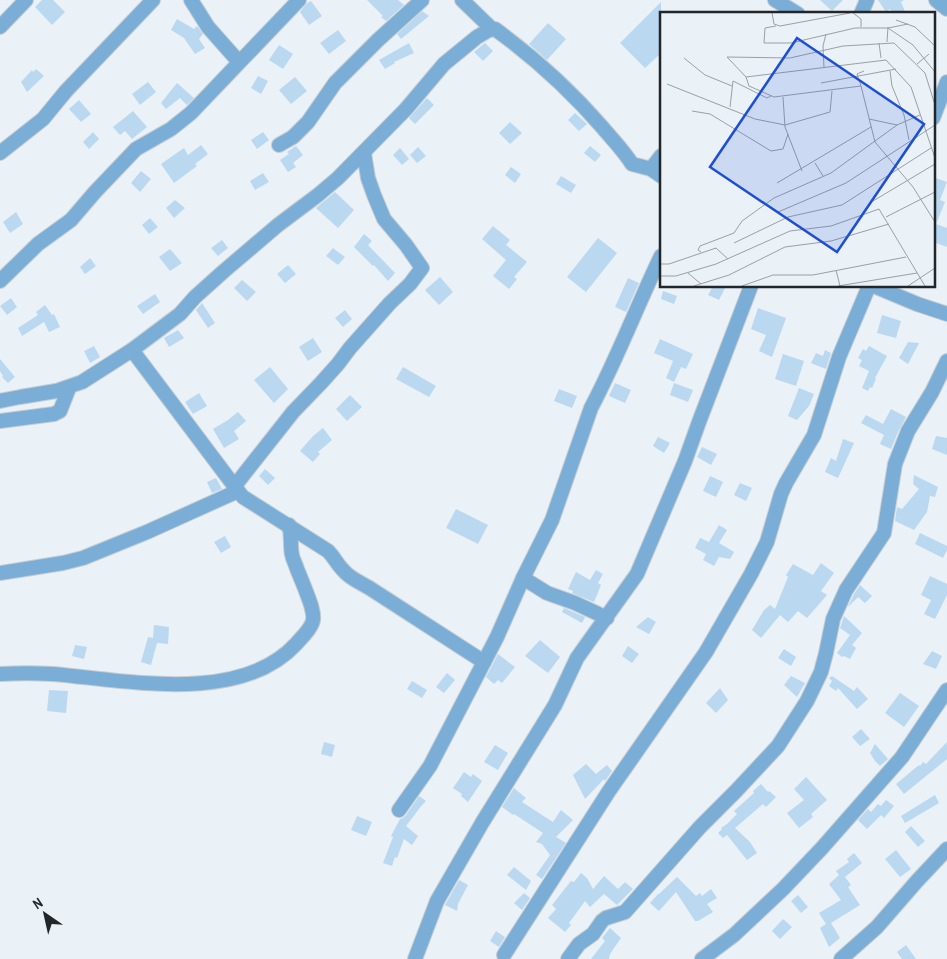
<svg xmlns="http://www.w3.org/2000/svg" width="947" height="959" font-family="'Archivo Narrow',sans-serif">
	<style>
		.building { fill: #bad9f1 }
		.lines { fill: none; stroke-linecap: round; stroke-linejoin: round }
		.minor-casing { stroke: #c6ccd2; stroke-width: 16 }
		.minor { stroke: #7aaed6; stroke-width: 14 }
		.inset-road { fill: none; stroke: #9aa0a4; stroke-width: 1 }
		.view { fill: #1d4ed8; fill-opacity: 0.15; stroke: #1d4ed8; stroke-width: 2.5 }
		.inset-edge { fill: none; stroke: #232628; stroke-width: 2.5 }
	</style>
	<rect width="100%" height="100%" fill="#eaf1f7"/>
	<g class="building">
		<path d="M42,0H53L65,12L52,25L35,7Z"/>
		<path d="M367,0H398L404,5L386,21L381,17L383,16Z"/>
		<path d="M820,0H843L832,11Z"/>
		<path d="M878,0H904L901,2L906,14H893L890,9L886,12Z"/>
		<path d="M311,1L322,16L309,25L300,12L306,4Z"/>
		<path d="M661,2V53L645,68L620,43Z"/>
		<path d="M422,11L429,16L401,39L397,34Z"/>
		<path d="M177,19L194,29L197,26L203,34L199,39L205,48L195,54L184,38L171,30Z"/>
		<path d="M548,23L566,39L547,60L529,44Z"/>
		<path d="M338,30L346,41L329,54L320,43Z"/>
		<path d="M409,43L414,53L394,62L395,63L385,69L379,60Z"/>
		<path d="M485,43L493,51L483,61L474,52Z"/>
		<path d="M279,45L293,54L283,69L269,60Z"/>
		<path d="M36,69L44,76L27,92L21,82L32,70L33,72Z"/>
		<path d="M258,76L268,81L261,94L251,88Z"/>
		<path d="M295,77L307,91L291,104L279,90Z"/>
		<path d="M148,82L156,92L140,105L132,94Z"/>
		<path d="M177,83L194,98L187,105L180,98L166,109L161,103Z"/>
		<path d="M427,98L434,105L415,124L409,118Z"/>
		<path d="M79,100L91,114L81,122L69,109Z"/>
		<path d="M133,111L147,127L132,139L125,131L120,135L113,127Z"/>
		<path d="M575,113L587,124L579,131L568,120Z"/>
		<path d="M510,122L522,133L510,144L499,133Z"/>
		<path d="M93,132L99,139L89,149L83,142Z"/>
		<path d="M263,132L269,140L257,149L251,140Z"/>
		<path d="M201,145L208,154L195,164L197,166L174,183L161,164L184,148L188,155Z"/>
		<path d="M296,146L303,155L293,163L296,167L288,172L280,160L289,154L287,152Z"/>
		<path d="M590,146L601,155L595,162L584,153Z"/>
		<path d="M418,147L426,156L417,163L410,155Z"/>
		<path d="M400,148L409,159L402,165L393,155Z"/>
		<path d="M511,167L521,174L515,183L505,175Z"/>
		<path d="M141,171L151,179L140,192L131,183Z"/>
		<path d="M263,173L269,182L255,190L250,181Z"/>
		<path d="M561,176L576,185L571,193L556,184Z"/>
		<path d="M933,177L947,182L940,200L945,202L936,224L947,228V247L933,242Z"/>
		<path d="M335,192L354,210L338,228L316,208Z"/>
		<path d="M175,200L185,208L174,218L166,208Z"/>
		<path d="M16,212L23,224L10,233L3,222Z"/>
		<path d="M150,218L158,227L149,234L142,225Z"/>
		<path d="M493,226L510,240L506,245L527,262L514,277L517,279L509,289L493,276L506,260L482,239Z"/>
		<path d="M364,234L372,241L368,245L395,273L388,281L374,265L373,266L354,247Z"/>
		<path d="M598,238L617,253L586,292L567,277Z"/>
		<path d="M222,240L228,248L218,256L211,248Z"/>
		<path d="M333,248L345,257L338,265L326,256Z"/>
		<path d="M170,249L182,263L170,271L159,257Z"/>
		<path d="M90,258L96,266L85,274L80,267Z"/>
		<path d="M288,265L296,274L285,283L277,274Z"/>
		<path d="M440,277L453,292L439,305L425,290Z"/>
		<path d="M628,278L639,283L626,312L615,307Z"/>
		<path d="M242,280L256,292L247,301L234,288Z"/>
		<path d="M713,286H726L719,300L708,295Z"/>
		<path d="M663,291L677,296L674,304L661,299Z"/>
		<path d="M155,294L160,302L143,314L137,306Z"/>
		<path d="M11,298L17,307L7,315L0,306Z"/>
		<path d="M202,303L215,323L208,328L196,310Z"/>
		<path d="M45,305L52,315L54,314L60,327L49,332L44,322L22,336L18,328L38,315L36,312Z"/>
		<path d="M758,308L786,318L772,357L759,351L766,335L751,329Z"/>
		<path d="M345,310L352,319L343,327L335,318Z"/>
		<path d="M882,315L901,321L896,338L877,333Z"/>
		<path d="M178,330L184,338L169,347L164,338Z"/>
		<path d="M313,338L322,352L308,361L299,347Z"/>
		<path d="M660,339L693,354L686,369L681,367L674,382L666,378L673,361L654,353Z"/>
		<path d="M908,342L919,343L908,364L899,358Z"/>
		<path d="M94,346L100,357L90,363L84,351Z"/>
		<path d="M869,346L887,356L875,378L876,379L872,388L870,387L868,391L862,388L869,371L859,366L862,360L858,358L863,349L866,351Z"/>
		<path d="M825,350L831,353L826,369L811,363L816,353L823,356Z"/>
		<path d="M783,354L804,361L796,386L775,379Z"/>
		<path d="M0,359L15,377L8,383L2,377L3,376L0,371Z"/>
		<path d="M270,367L288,389L274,403L254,380Z"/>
		<path d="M403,367L436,386L429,397L396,379Z"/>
		<path d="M615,383L631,390L625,403L609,396Z"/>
		<path d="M674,383L693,390L688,402L670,395Z"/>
		<path d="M799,388L814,394L809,406L797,420L788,416Z"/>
		<path d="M559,389L577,396L572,408L554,401Z"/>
		<path d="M199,393L207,406L193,414L185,402Z"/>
		<path d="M350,395L362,407L347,421L336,409Z"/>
		<path d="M891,409L906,417L898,432L891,449L880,444L884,435L861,423L866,415L883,424Z"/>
		<path d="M238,412L246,421L234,431L239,439L224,448L213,429L228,420Z"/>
		<path d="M323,428L332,440L318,452L320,454L313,462L300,451L313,436Z"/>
		<path d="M936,436L947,438V455L932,449Z"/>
		<path d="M658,437L670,443L664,453L653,446Z"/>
		<path d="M843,439L854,443L838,478L825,472L831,458L836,461Z"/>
		<path d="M702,447L717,454L711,465L697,457Z"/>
		<path d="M265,469L275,478L268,485L259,476Z"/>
		<path d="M914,475L938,487L935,497L930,496L927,512L914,530L895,521L897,507L902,509L919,489L913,484Z"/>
		<path d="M710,476L723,482L716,497L703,491Z"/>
		<path d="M216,478L222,489L212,493L207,482Z"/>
		<path d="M740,483L752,488L746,501L734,495Z"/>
		<path d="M456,509L488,525L478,544L446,528Z"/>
		<path d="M719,525L727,530L719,543L734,552L730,559L719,557L714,566L703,560L706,554L695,548L700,538L709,542Z"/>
		<path d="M920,533L947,546V550L943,558L915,544Z"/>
		<path d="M225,536L231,547L221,553L214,542Z"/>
		<path d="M821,563L834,573L821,591L827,595L807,618L798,611L788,622L780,615L761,638L752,630L764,610L770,605L775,609L788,577L786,575L793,564L813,575Z"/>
		<path d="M596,570L603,574L598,583L601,585L594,602L572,593L573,591L568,589L576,572L590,580Z"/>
		<path d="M930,576L947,584V595L935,619L924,614L931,600L921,595Z"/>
		<path d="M860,585L872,596L865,603L858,597L848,607L854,594Z"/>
		<path d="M564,608L585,617L582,623L562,612Z"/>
		<path d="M844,616L862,633L852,645L856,648L850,659L844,656L842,657L837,653L850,635L840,628Z"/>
		<path d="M648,617L656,622L649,634L636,627Z"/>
		<path d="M154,625L169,627L168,644L157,643L151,665L141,662L148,637L153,638Z"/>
		<path d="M540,640L560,657L548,673L525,656Z"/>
		<path d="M75,645L87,647L84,659L72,656Z"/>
		<path d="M628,646L639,654L632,663L622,656Z"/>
		<path d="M784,649L796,657L791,666L778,658Z"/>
		<path d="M932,651L942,656L936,669L923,664Z"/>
		<path d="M498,654L515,667L502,683L498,680L494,684L486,677Z"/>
		<path d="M447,673L455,680L444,693L436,687Z"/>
		<path d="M791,676L805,683L797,697L784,685Z"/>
		<path d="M832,676L854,691L857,687L868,699L857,709L838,688L836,691L829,686L832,681L829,678Z"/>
		<path d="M412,681L427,690L422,698L407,689Z"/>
		<path d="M720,688L728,700L716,713L706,703Z"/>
		<path d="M49,690L68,691L66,713L47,711Z"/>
		<path d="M900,693L919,706L904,727L885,713Z"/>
		<path d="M861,729L870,739L860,746L852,737Z"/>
		<path d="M324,742L335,745L332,757L321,754Z"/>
		<path d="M947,742V759L904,794L896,784L919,765L920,766L923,762L926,764Z"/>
		<path d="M875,744L888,759L880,766L875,761L870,753Z"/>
		<path d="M495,745L508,753L498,770L484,762Z"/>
		<path d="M586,764L596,774L607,765L612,771L605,781L604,779L585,799L573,775Z"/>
		<path d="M464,772L471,777L473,774L482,781L468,802L461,796L462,794L453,788Z"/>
		<path d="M806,777L827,800L811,814L813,817L799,828L787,813L804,800L794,789Z"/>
		<path d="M761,784L768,792L769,791L776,797L766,807L763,804L735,828L750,842L757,853L747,860L727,835L723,838L718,833L722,829L721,828L727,824L737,814L734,811L754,793L753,791Z"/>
		<path d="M514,788L526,798L522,802L553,822L561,810L573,820L556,837L566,843L542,879L536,875L550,855L542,844L536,842L543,833L514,814L513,815L502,807Z"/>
		<path d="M935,795L939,803L905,823L901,816Z"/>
		<path d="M419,796L426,801L422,805L406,826L418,836L412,845L404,839L397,858L395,857L392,866L383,863L393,837L391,836L400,819L403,818L406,815Z"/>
		<path d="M886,800L894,806L884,818L881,815L867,829L858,820L868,809L871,812L878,804L881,806Z"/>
		<path d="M357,816L372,822L366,836L351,830Z"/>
		<path d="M911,826L925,841L918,847L905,832Z"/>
		<path d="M896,850L911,869L900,877L885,859Z"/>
		<path d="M854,853L862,863L845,877L851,885L848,887L860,905L831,923L840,938L829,947L820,928L826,924L819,913L841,900L829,884L839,875L836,871L849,862L847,859Z"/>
		<path d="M514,867L531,881L526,890L507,875Z"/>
		<path d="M581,873L587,878L593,889L604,876L618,889L625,882L633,889L617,905L604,894L590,907L585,901L569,923L571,925L565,932L548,918L556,909L552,905L571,881L574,882Z"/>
		<path d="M677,877L696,896L700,893L702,896L711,889L717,898L707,904L713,912L698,921H695L676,892L659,911L650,903L658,894H659Z"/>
		<path d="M459,880L468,885L458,904L457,911L445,905Z"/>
		<path d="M524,893L530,898L522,910L514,903Z"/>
		<path d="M798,895L808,907L801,913L791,901Z"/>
		<path d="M783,919L792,927L780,939L772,931Z"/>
		<path d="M610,928L621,938L610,954L609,959H591L605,941L602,938Z"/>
		<path d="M496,931L505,937L499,947L490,941Z"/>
		<path d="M906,945L916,959H902L897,952Z"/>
	</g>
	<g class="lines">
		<g class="minor-casing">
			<g id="minor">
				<path d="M191,0L208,27L239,62"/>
				<path d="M462,0L492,29"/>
				<path d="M775,0L798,14"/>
				<path d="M936,0L947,9"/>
				<path d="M861,14L867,0"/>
				<path d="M0,27L26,0"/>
				<path d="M933,118L947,82"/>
				<path d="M279,145L293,137L308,122L335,83L378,40L422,0"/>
				<path d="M0,153L43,119L66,91L153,0"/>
				<path d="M651,169L661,156"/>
				<path d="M0,281L38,244L71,220L95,192L136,149L171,129L191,113L299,0"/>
				<path d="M874,286L917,304L947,314"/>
				<path d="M132,350L238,491L243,497L328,551C334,557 337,564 343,570C350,579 362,583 371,589L484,662"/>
				<path d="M0,401L20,397L56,391L82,382L132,350L180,314L195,297L224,271L278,225L318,195L338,178L406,109L444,64L477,37L489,30L495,29C535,58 571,91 603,128C613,140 624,151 632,164L651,169L661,176"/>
				<path d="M0,421L54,414L60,411L69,388"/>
				<path d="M238,491L236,487L237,483L293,412L321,383L338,364L350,348L390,303L410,284L422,268L406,245L384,219L374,195L368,178L364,153"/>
				<path d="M0,573L63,563L83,558L147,532L238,491"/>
				<path d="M523,578L547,593L575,603L607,618"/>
				<path d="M0,674C17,673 36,673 53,674C125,680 240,705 296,644C301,638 312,628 313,620C314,615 312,609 311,605C307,593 302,581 297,569C296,565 293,560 292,555C290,545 292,536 289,525"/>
				<path d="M399,810L430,766L497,637L523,578L552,520L591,408C617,359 637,306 661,256"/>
				<path d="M504,955L609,791L706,652L751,574L767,542L781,494L786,483L814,435L839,357L869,286"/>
				<path d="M415,959L437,901L482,823L555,705L577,658L637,574L685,461L699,422L751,286"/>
				<path d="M568,959L579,944L593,934L602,921L606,918L625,912L700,827L736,791L778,746L807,701L821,672L826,653L833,619L846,590L884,533L895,464L908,431L932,392L947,361"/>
				<path d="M702,959L734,935L783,889L822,848L902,757L947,690"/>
				<path d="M841,959L877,927L917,881L947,849"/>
			</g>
		</g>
		<use href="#minor" class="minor"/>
	</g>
	<g transform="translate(660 12)">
		<rect width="275" height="275" fill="#eaf1f7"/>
		<path class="inset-road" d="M112,1L114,12L120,14L190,1M193,1L201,7V15M236,8L255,15L275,34M116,14L105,16L104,31H131L195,16H228L253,33L275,60M228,16L248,12M227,30L228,15M219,31L221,46M67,45L86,65L226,48L251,75L275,146M67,45L130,46L183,34L234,31L265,61L275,93M24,46L45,63L72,74M257,52L269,42M164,56L163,34L166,22M230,59L232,74L244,103L249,128M86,65L89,74L114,85L201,74L215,130L253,175L275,210M161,71L236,57M7,72L95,107L125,113L170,100L172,79M201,74L197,62L204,59M123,85L125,115L142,159M70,95L73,69L107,86L111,84M32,99L50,102L111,139L123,137L128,122M209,107L237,113M155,151L163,164M117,171L211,115M213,189L275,152M118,200L186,171L275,113M226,205L275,180M74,231L128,205L182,193L271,136M41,240L38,238L40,234L74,221L82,209L114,186L171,161L237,113L260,103M0,252H9L56,236L68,247M176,258L180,274M28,261L41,272M0,264H16L56,252L130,219L171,214L219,197L265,274M34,274L69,263L125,235L171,229L229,212M82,274L113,263H153L246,245M178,274L257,261M248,274L275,256"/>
		<path class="view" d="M137,26L264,112L177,240L50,155Z"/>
		<rect width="275" height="275" class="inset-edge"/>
	</g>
	<g transform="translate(45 914) rotate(326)" stroke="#eaf1f7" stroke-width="4" paint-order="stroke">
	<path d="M0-4L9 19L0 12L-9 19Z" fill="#232628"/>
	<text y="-8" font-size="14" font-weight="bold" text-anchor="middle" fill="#232628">N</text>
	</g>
</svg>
